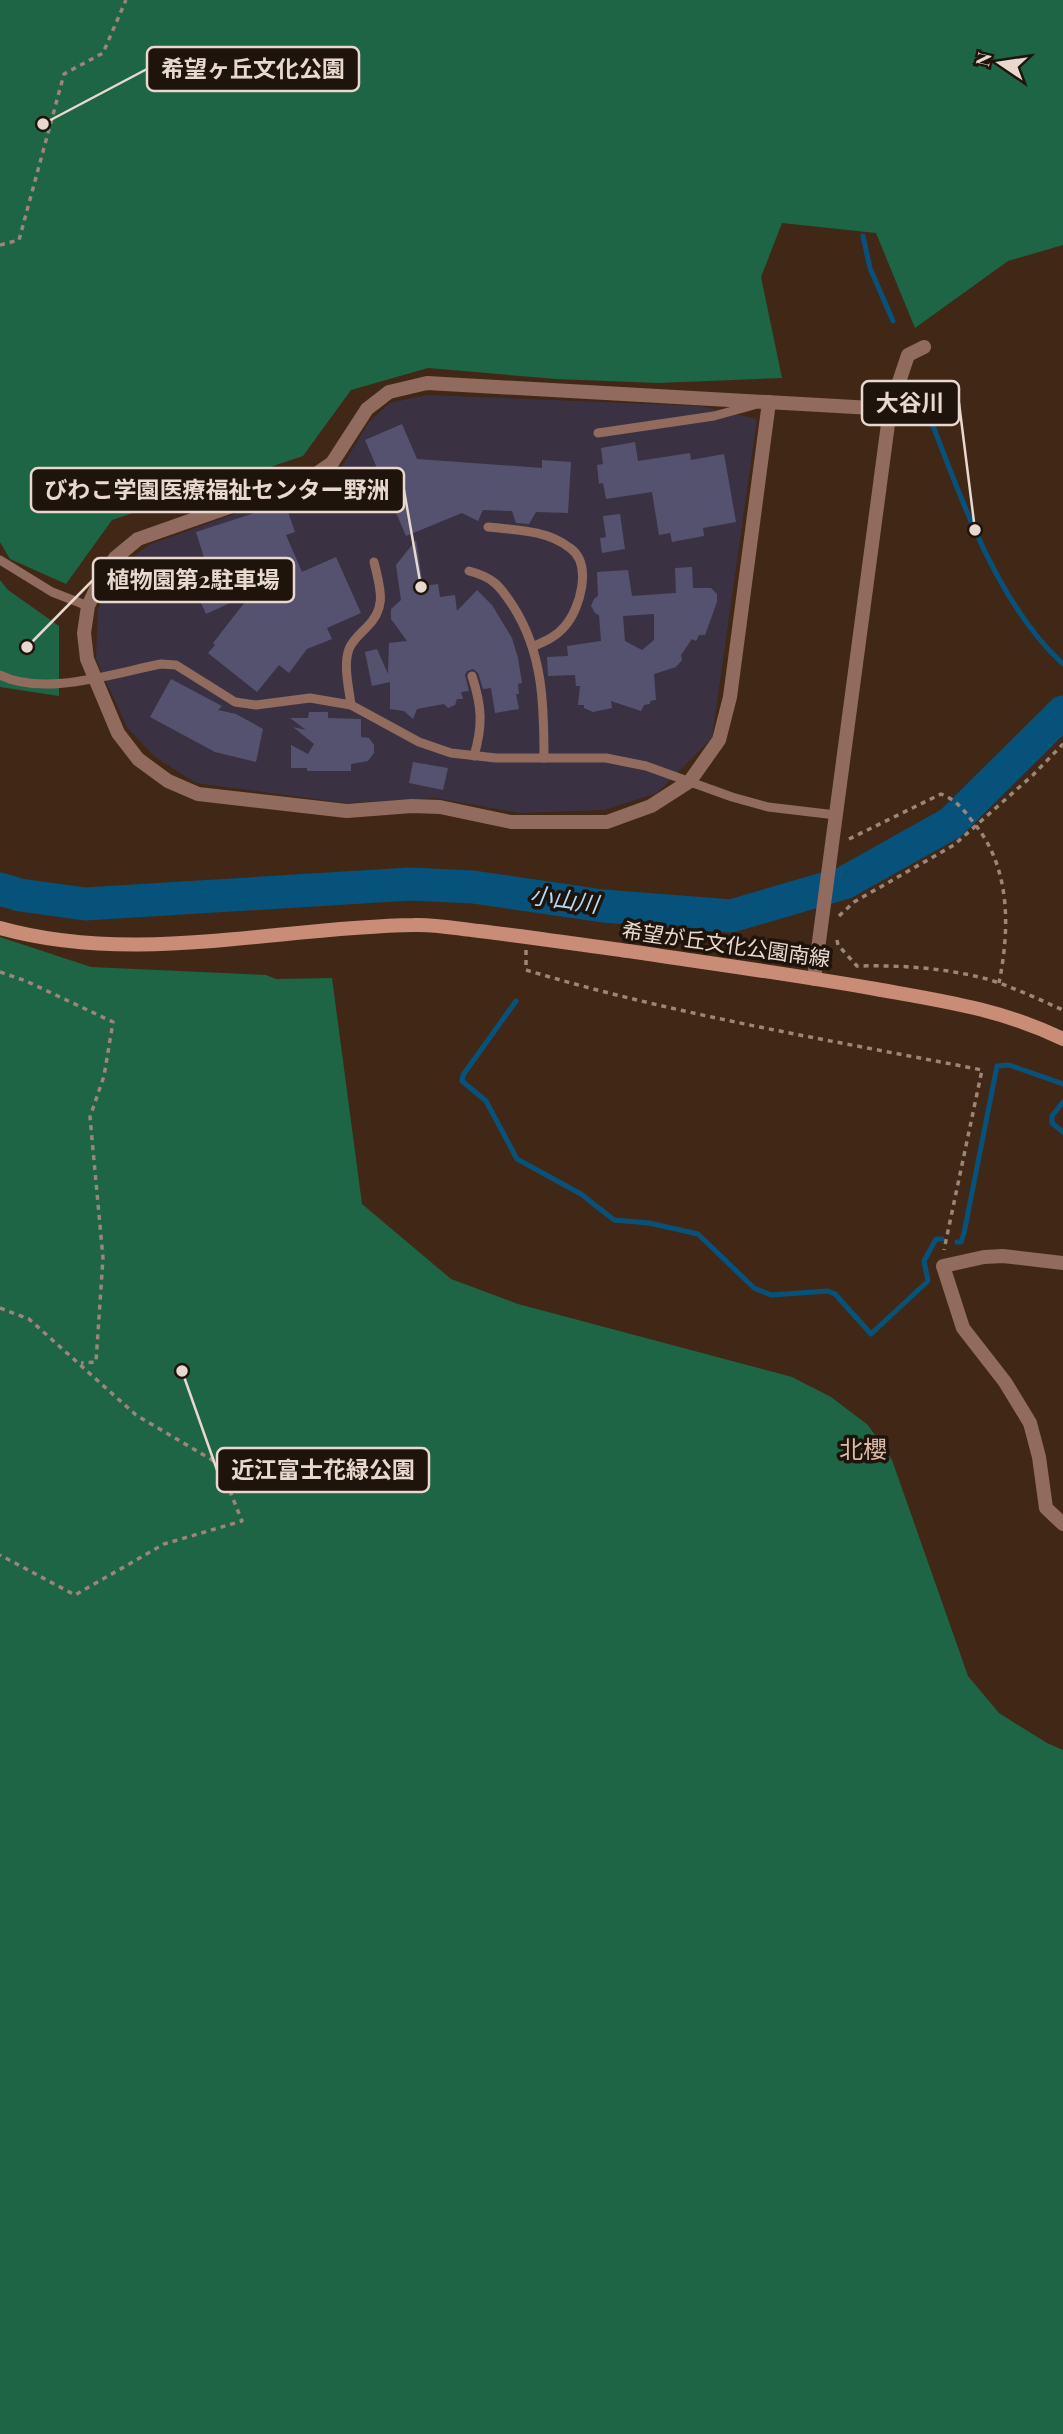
<svg xmlns="http://www.w3.org/2000/svg" width="1063" height="2434" font-family="'Playfair Display','Noto Sans JP',serif">
	<style>
		.medical { fill: #3a3243 }
		.green { fill: #1d6545 }
		.lines { fill: none; stroke-linecap: round; stroke-linejoin: round }
		.stream { stroke: #07527a; stroke-width: 5 }
		.river { stroke: #07527a; stroke-width: 33 }
		.building { fill: #555270; fill-rule: evenodd }
		.path { stroke: #9b8678; stroke-width: 3.5; stroke-dasharray: 5 5; stroke-linecap: butt }
		.lane { stroke: #916b5d; stroke-width: 9 }
		.street { stroke: #916b5d; stroke-width: 14 }
		.secondary { stroke: #c98d77; stroke-width: 14 }
		.labels { text-anchor: middle; stroke-width: 7; stroke-linejoin: round; paint-order: stroke }
		.street-label { font-size: 21px; fill: #e9d8ce; stroke: #1f140c }
		.water-label { font-size: 23px; font-style: italic; fill: #b2d9f7; stroke: #1f140c }
		.quarter-label { font-size: 24px; fill: #dbbaa5; stroke: #1f140c }
		.leader { fill: none; stroke: #e9d8ce; stroke-width: 2.5 }
		.callout-dot { fill: #e9d8ce; stroke: #1f140c; stroke-width: 2.5 }
		.callout { fill: #1f140c; stroke: #e9d8ce; stroke-width: 2.5 }
		.callout-label { font-size: 23px; text-anchor: middle; font-weight: bold; fill: #e9d8ce }
	</style>
	<rect width="100%" height="100%" fill="#412816"/>
	<path class="medical" d="M427,395L699,406L757,419L712,738L657,793L604,810L520,813L436,798L346,803L196,783L155,757L127,727L96,659L98,609L121,566L149,545L336,477L369,422L390,403Z"/>
	<g class="green">
		<path d="M0,0H1063V245L1008,261L915,328L876,233L782,223L761,277L782,378L658,383L556,379L428,368L351,390L303,456L112,520L66,584L10,559L0,542Z"/>
		<path d="M0,580L8,590L59,626V696L0,687Z"/>
		<path d="M0,937L91,967L266,975L276,979L332,978L362,1204L451,1279L518,1304L792,1377L831,1397L868,1425L892,1460L968,1676L999,1713L1047,1743L1063,1750V2434H0Z"/>
	</g>
	<g class="lines">
		<g class="stream">
			<path d="M863,236L870,268L893,321"/>
			<path d="M919,390C955,479 991,598 1063,664"/>
			<path d="M516,1001L463,1075L462,1081L486,1101L517,1159L581,1194L614,1220L649,1223L698,1234L754,1288L771,1295L828,1291L835,1294L871,1334L928,1281L924,1261L936,1239H942"/>
			<path d="M1063,1102L1052,1116V1123L1063,1132"/>
			<path d="M957,1242H961L964,1233L997,1066L1009,1065L1063,1084"/>
		</g>
		<path class="river" d="M0,889L20,895L85,904L410,884L473,887L603,906L731,916L844,883L951,823L1063,712"/>
	</g>
	<g class="building">
		<path d="M402,424L417,459L542,468V460L571,462L568,513L536,512L529,524L516,523L512,511L483,510L478,521L462,513L406,536L365,440Z"/>
		<path d="M635,442L638,461L690,453L691,460L724,454L736,522L703,528L704,536L672,542L670,533L659,535L652,492L606,499L603,483L599,484L597,465L603,464L601,448Z"/>
		<path d="M285,503L295,532L286,535L302,572L336,557L361,613L327,628L332,639L307,649L289,673L279,665L257,692L208,653L215,645L213,643L252,593L206,614L194,587L211,580L196,532Z"/>
		<path d="M620,514L625,549L602,553L600,538L606,537L603,516Z"/>
		<path d="M416,540L423,586L438,584L440,597L455,595L457,611L477,590L492,605L512,638L518,658L522,683L518,684L519,694H516L519,709L495,713L491,688L483,689L478,673L473,669L467,671L465,675L469,691L461,692L463,699H457L455,705L448,708L444,704L417,709L413,719L404,711L390,709V682L372,686L365,652L377,649L388,674L389,643L407,641L391,619V609L401,600L396,565Z"/>
		<path d="M692,567L693,588H711L717,594V602L705,635H699L696,641L692,639L681,655L682,660L676,667L654,674L656,700L650,701V704L644,705L641,711L611,701L612,708L593,712L584,708V705H578L580,686H576L575,675L548,676L547,657L568,656L567,646L601,641L599,615L595,613L591,606L594,599L598,596L597,572L628,570L632,596L676,593L675,568ZM654,614V640L642,650L625,641L623,616Z"/>
		<path d="M171,679L222,706L218,710L236,714L263,729L256,762L215,752L150,717Z"/>
		<path d="M309,712H328V718L361,719V737L369,738L374,745V753L368,761L351,764V771H307V768H291V745L308,754L314,744L293,727L306,730L290,718H308Z"/>
		<path d="M413,762L448,768L443,790L409,783Z"/>
	</g>
	<g class="lines">
		<g class="path">
			<path d="M0,245L19,240L64,74L103,53L126,0"/>
			<path d="M849,839L941,794C956,800 963,809 973,822C1011,867 1010,928 999,983"/>
			<path d="M839,916L854,902L954,845L1033,775L1063,744"/>
			<path d="M837,940L838,945L857,966C901,965 945,968 987,979C1013,987 1038,999 1063,1010"/>
			<path d="M526,950V970C675,1015 830,1040 982,1070L944,1250"/>
			<path d="M0,972L26,981L113,1022L104,1076L90,1117L103,1258L96,1362L81,1363"/>
			<path d="M0,1308L29,1319L136,1415L219,1464L242,1521L164,1544L75,1595L0,1555"/>
		</g>
		<g class="lane">
			<path d="M598,433L714,416L754,405"/>
			<path d="M488,527C516,530 547,530 570,548C593,564 580,609 565,626C557,636 546,641 534,646"/>
			<path d="M0,560L52,592L88,606"/>
			<path d="M469,571C493,577 500,586 513,606C543,653 544,704 544,758"/>
			<path d="M0,675C44,697 114,673 161,664L176,665L235,702L256,705L310,698L351,705L419,742L451,753L496,758H606L646,766L732,797L768,807L836,815"/>
			<path d="M472,676C482,707 483,725 474,756"/>
			<path d="M351,705C349,688 343,665 349,649C352,641 360,634 366,628C388,607 380,588 374,562"/>
		</g>
		<g class="street">
			<path d="M769,402L730,697L719,740L690,781L651,806L607,822H511L440,807L412,806L347,811L198,794L168,781L138,759L118,733L87,659L84,633L88,606L98,585L115,558L138,539L309,479L332,463L367,409L389,392L427,383L890,409"/>
			<path d="M814,979L890,409L908,355L924,347"/>
			<path d="M1063,1263L1003,1256L984,1257L943,1266L963,1328L1005,1382L1030,1423L1039,1457L1046,1508L1063,1524"/>
		</g>
		<path class="secondary" d="M0,928C136,966 276,927 414,925C436,924 458,929 479,931C531,937 583,945 635,952C715,964 796,975 876,989C943,1001 1001,1009 1063,1039"/>
	</g>
	<g class="labels">
		<g class="street-label">
			<text transform="translate(726 945) rotate(8)" y="7">希望が丘文化公園南線</text>
		</g>
		<g class="water-label">
			<text transform="translate(564 900) rotate(8)" y="8">小山川</text>
		</g>
		<g class="quarter-label">
			<text x="863" y="1458">北櫻</text>
		</g>
	</g>
	<path class="leader" d="M43 124L147 69M975 530L959 403M421 587L404 490M27 647L93 580M182 1371L217 1470"/>
	<g class="callout-dot">
		<circle cx="43" cy="124" r="7"/>
		<circle cx="975" cy="530" r="7"/>
		<circle cx="421" cy="587" r="7"/>
		<circle cx="27" cy="647" r="7"/>
		<circle cx="182" cy="1371" r="7"/>
	</g>
	<g class="callout">
		<rect x="147" y="47" width="212" height="44" rx="7"/>
		<rect x="862" y="381" width="97" height="44" rx="7"/>
		<rect x="31" y="468" width="373" height="44" rx="7"/>
		<rect x="93" y="558" width="201" height="44" rx="7"/>
		<rect x="217" y="1448" width="212" height="44" rx="7"/>
	</g>
	<g class="callout-label">
		<text x="253" y="77">希望ヶ丘文化公園</text>
		<text x="910" y="411">大谷川</text>
		<text x="217" y="498">びわこ学園医療福祉センター野洲</text>
		<text x="193" y="588">植物園第2駐車場</text>
		<text x="323" y="1478">近江富士花緑公園</text>
	</g>
	<g transform="translate(1000 63) rotate(283)" stroke="#1f140c" stroke-width="5" paint-order="stroke">
	<path d="M0-5L12 26L0 18L-12 26Z" fill="#e9d8ce"/>
	<text y="-10" font-size="19" font-weight="bold" text-anchor="middle" fill="#e9d8ce">N</text>
	</g>
</svg>
